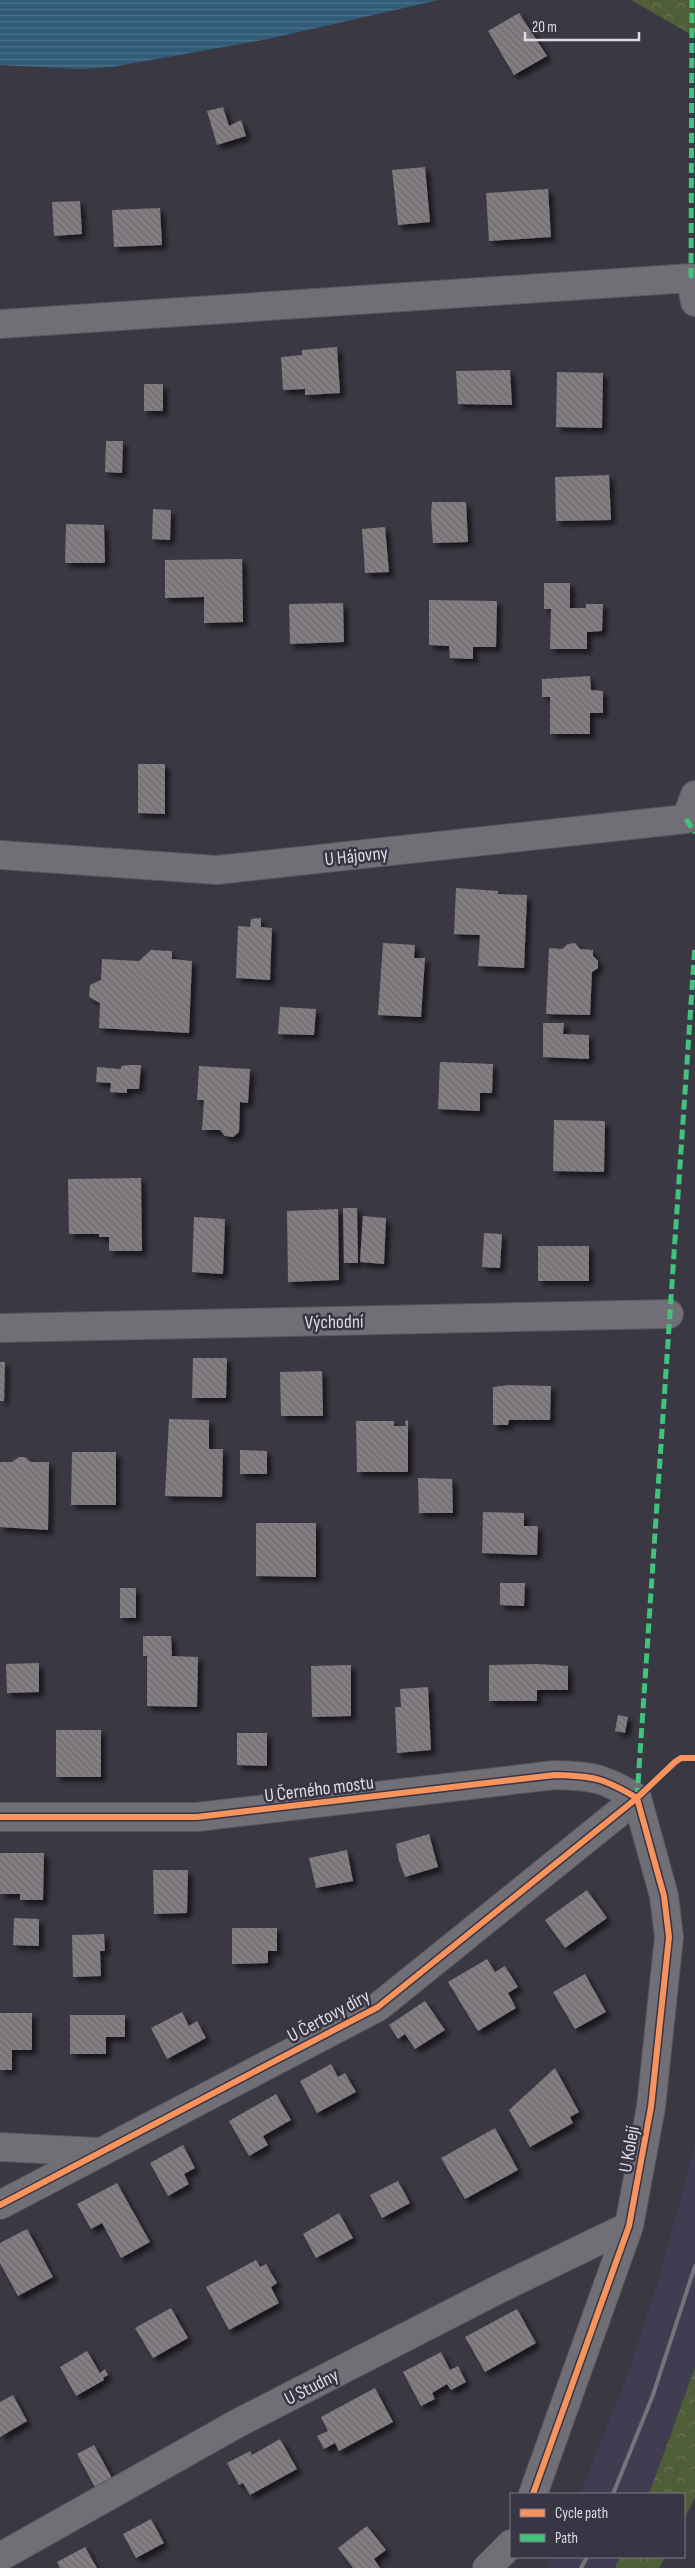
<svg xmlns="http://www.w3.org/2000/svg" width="695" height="2568" viewBox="0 0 695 2568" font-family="'Sofia Sans Condensed',sans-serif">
<defs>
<pattern id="forest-crowns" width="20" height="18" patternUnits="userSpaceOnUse" patternTransform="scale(1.25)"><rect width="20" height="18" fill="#505e38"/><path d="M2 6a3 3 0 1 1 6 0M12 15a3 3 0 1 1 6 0" fill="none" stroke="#697455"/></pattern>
<pattern id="water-rules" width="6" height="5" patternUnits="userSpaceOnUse" patternTransform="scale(1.25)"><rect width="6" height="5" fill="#315b77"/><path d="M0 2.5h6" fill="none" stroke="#4e728a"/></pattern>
<pattern id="building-back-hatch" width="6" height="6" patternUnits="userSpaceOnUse" patternTransform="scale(1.25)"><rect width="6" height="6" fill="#847e82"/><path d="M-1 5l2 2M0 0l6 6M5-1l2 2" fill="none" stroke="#6d696d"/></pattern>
<filter id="shadow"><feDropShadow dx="4.5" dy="4.5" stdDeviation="2.5" flood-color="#0009"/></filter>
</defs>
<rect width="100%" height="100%" fill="#3a3842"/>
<path fill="#403c51" d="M695,2143V2368L687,2394L649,2494H580L628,2374L663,2265Z
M551,2557H620L615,2568H546Z"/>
<path fill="url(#forest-crowns)" d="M631,0H695V37Z
M695,2368V2497L684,2520V2494H649Z
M620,2557H665L659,2568H615Z"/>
<path fill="url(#water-rules)" d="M0,0H439L268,39L112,67L80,69L0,65Z"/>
<path fill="url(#building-back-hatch)" filter="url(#shadow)" d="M519,13L547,56L514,75L488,31Z
M223,107L229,126L241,120L246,136L217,145L207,111Z
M425,167L430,222L398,225L392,170Z
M548,189L551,237L489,241L486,193Z
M80,201L82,234L54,236L52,202Z
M160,208L162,245L114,247L112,210Z
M337,347L340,393L305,395V389L283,390L281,357L302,355V350Z
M510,370L512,405L458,404L456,371Z
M557,372L603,373L602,428L556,427Z
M144,384H163V411H144Z
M106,441H123L122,473L105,472Z
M609,475L611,520L556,521L555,477Z
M432,502H466L468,542L433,543L431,514Z
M153,509L171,510L170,540L152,539Z
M66,524L104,525L105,563H65Z
M385,527L389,572L365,573L362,529Z
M242,559L243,622L204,623V597L165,598V560Z
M544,583H570V608H586V604H603L602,631L587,632V649H550L551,609H544Z
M429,600L497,601L496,647H473V659L450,658L449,646L429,645Z
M343,603L344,642L290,644L289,604Z
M590,676L591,690L603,691V713H590V734H550V697H542V679Z
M138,764H165V814L138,813Z
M456,888L498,891V894L527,895L524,968L478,966L480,935L454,934Z
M261,918V927L272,928L270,980L236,978L238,926L250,927L251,919Z
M383,943L415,945L414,958H425L421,1017L378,1015Z
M575,943L580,949L593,950V956L598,961V968L592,972L590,1015L546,1014L549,948L562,949L568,944Z
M151,950L172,951V959L192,961L189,1033L99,1028L100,1003L89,997L90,985L101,980L102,959L139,961Z
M280,1007L316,1009L314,1035L278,1034Z
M543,1023H564L563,1034L589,1035V1059L543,1057Z
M440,1062L493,1064L492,1093H480V1111L438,1109Z
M129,1065H141L139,1089H127V1093L110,1092L111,1083L96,1082L97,1067L121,1069V1066Z
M199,1066L250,1069L248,1103L240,1102L239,1132L233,1137L225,1136L220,1130H202L204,1100H197Z
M554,1120L605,1121L604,1172L553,1171Z
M141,1178L142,1251H109V1237H99V1234H69L68,1179Z
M343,1208H357L358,1263H344Z
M338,1209L339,1280L288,1282L287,1211Z
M363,1216L386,1218L384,1264L360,1262Z
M194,1217L225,1219L223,1274L192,1272Z
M484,1233L502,1234L500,1268L482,1267Z
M538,1246H589V1281H538Z
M193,1358H227L226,1398H192Z
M0,1362H5L4,1401H0Z
M322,1371L323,1416H281L280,1372Z
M509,1385L551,1386L550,1420H509L508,1425H493V1387Z
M169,1419L209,1420V1449H223L222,1497L165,1496Z
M408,1420V1472H357L356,1421H394V1426H406L405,1421Z
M240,1450L267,1451V1474H240Z
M72,1452H116V1505H71Z
M19,1457H25L31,1462H49L48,1530L0,1527V1462H12Z
M418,1478L452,1479L453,1513H419Z
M483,1512L524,1513V1526H538L537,1555L482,1553Z
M256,1523H316V1577L256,1576Z
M500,1583H525L524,1606L500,1605Z
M120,1588H136V1618H120Z
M143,1636H171L172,1656L198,1657L197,1707L147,1706V1656H143Z
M39,1663V1692L7,1693L6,1664Z
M537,1664L568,1666V1690H537V1701H489V1665Z
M351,1665V1716L312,1717L311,1666Z
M428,1687L431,1750L397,1753L395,1707H401L400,1689Z
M618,1715L628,1717L625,1733L615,1731Z
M56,1730H101V1777H56Z
M237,1733H267V1766L237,1765Z
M429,1834L438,1867L405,1877L399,1861L396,1844Z
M347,1850L353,1881L316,1888L309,1858Z
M0,1853H44L43,1900H20V1894H0Z
M153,1870H188L187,1913L154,1914Z
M587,1890L607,1918L565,1948L545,1920Z
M14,1918L39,1919V1946L13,1945Z
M232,1928H277V1951H268V1963L232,1964Z
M104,1934L105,1951H100L101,1976L73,1977L72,1935Z
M487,1959L495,1972L505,1966L518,1987L508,1993L516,2008L478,2031L448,1982Z
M585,1974L606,2012L575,2029L553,1992Z
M425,2001L445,2030L415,2049L405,2034L398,2039L389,2025Z
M182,2012L189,2026L197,2021L206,2038L167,2059L151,2028Z
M0,2013H32V2050H12V2070H0Z
M70,2015H125V2037H106V2054H70Z
M331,2064L338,2077L345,2073L356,2092L317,2113L300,2081Z
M555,2068L579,2112L570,2117L573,2123L530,2147L509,2110Z
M276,2094L291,2120L263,2136L268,2145L249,2156L229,2121Z
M495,2128L518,2170L465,2199L441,2158Z
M183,2145L195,2168L184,2174L189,2184L168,2196L150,2163Z
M398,2181L410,2203L382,2218L370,2195Z
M117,2183L150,2242L121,2258L102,2223L91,2229L77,2204Z
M339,2213L353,2238L316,2258L303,2234Z
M27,2229L53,2277L18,2296L0,2263V2243Z
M256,2260L260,2267L266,2264L277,2283L271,2287L279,2303L229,2330L206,2287Z
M171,2308L188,2338L153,2358L135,2328Z
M517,2309L536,2343L485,2372L465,2337Z
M87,2351L100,2373L105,2369L108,2375L103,2378L104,2380L76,2396L60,2367Z
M441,2352L450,2370L458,2366L466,2382L451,2390L447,2384L432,2393L435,2399L421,2406L403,2372Z
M375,2388L393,2422L339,2451L335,2443L324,2449L317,2436L328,2431L321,2417Z
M13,2395L27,2421L0,2437V2402Z
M280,2439L297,2469L250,2495L243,2483L239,2485L227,2463L250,2451L252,2455Z
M94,2445L113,2480L96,2489L77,2454Z
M151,2519L164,2543L136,2558L123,2534Z
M367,2526L386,2550L374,2559L380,2568H353L338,2548Z
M85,2547L97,2568H60L57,2562Z"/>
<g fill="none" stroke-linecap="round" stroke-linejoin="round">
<g stroke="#57555e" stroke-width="30">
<path id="minor" d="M0,324L691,278L695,302
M0,855L217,870L686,819L695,795
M0,1328L669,1314
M0,1817H197L555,1775C594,1776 603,1778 637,1798
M0,2147L98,2152
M0,2205L378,2007L637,1798
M533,2494L629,2226L651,2107L669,1937L664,1896L637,1798
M0,2557L238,2423L499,2289L629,2226
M487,2568L511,2544"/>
</g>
<use href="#minor" stroke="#706f76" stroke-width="28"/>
<path stroke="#76747b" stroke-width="4" d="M613,2494L653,2395L695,2266
M581,2568L587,2557"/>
<path stroke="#40c37c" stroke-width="5" stroke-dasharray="10 5" stroke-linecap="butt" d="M691,278L692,0
M686,819L695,833
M637,1798L695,945"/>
<g stroke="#383545" stroke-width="9">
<path id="cycleway" d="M0,1817H197L555,1775C594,1776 603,1778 637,1798
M0,2205L378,2007L637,1798L675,1762L681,1758H695
M533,2494L629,2226L651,2107L669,1937L664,1896L637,1798"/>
</g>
<use href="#cycleway" stroke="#f8935d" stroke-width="6"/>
</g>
<g text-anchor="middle" stroke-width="5" stroke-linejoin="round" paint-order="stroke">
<g font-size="19" fill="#dddce6" stroke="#383545">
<text transform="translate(356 855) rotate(-6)" y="7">U Hájovny</text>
<text transform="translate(334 1321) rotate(-1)" y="7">Východní</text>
<text transform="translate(319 1788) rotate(-7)" y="7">U Černého mostu</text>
<text transform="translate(328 2015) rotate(-28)" y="7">U Čertovy díry</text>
<text transform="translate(628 2149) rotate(-80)" y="7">U Kolejí</text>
<text transform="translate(311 2386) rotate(-27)" y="7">U Studny</text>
</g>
</g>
<rect x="510" y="2493" width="175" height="65" fill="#383545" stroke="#7a7885"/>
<rect x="520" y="2509" width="25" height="8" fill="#f8935d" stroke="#7a7885"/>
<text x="555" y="2518" font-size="15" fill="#dddce6">Cycle path</text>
<rect x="520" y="2534" width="25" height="8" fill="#40c37c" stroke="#7a7885"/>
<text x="555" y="2543" font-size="15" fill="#dddce6">Path</text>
<path d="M525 32v8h114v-8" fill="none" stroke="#dddce6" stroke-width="2.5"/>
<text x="532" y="32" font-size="15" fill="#dddce6" stroke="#383545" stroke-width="4" paint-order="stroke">20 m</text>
</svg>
